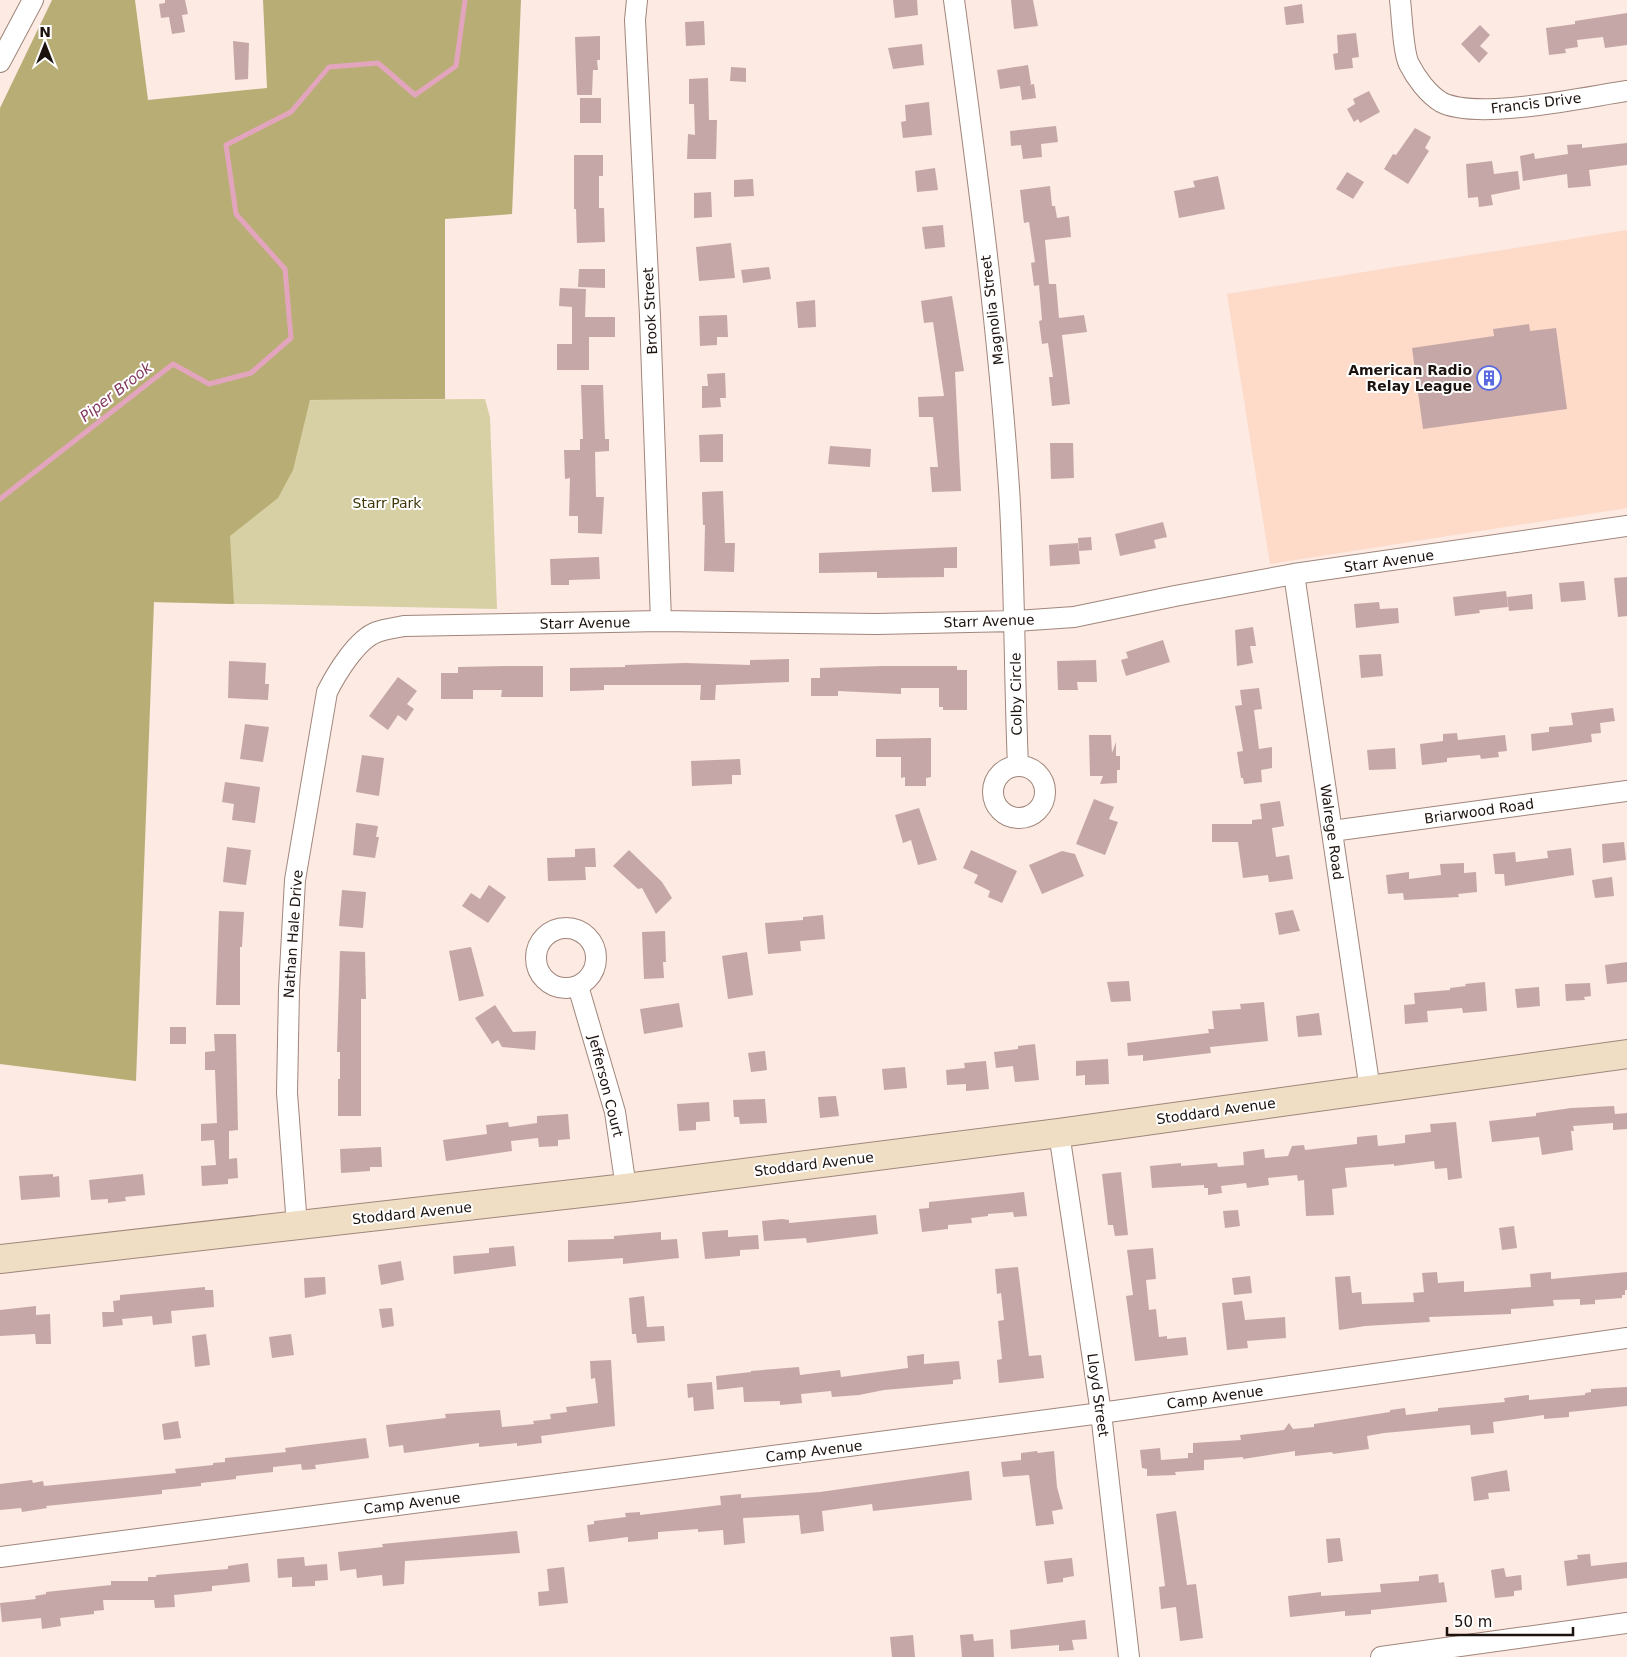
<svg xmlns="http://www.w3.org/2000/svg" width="1627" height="1657" viewBox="0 0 1627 1657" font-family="'DejaVu Sans',sans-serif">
<rect width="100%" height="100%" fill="#fceae3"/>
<path fill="#fedac9" d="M1627,230V508L1270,564L1227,294Z"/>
<path fill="#d7d0a5" d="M485,399L490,417L497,609L0,599L170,401Z"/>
<path fill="#b8ae75" d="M52,0H135L148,100L267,88L263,0H521L512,214L445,219V399L310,400L293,470L278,498L230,536L234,604L154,602L136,1081L0,1064V108Z"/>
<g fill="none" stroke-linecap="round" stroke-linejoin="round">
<path stroke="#e2a5bd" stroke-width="5" d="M0,499L173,364L209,384L251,373L291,338L285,269L236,214L226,145L291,112L329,67L378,63L415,95L456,66L465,0"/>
</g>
<path fill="#c6a7a7" d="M165,0H185L188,14L182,15L185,32L172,34L169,17L161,18L159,4L165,3Z
M893,0H917L918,15L895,18Z
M1011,0H1033L1038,26L1014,29Z
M1302,4L1304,23L1286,25L1284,7Z
M1627,13V45L1605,48L1603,37L1577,40L1578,47L1565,49L1566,53L1549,55L1546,28L1575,24V21Z
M704,21L705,45L686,46L685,22Z
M1480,25L1490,35L1480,46L1488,53L1479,63L1461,44Z
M1356,33L1359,57L1352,58L1353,68L1335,70L1333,54L1338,53L1337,35Z
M600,36V60H597L598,70H593L592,95H577L575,37Z
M233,41L249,43L248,79L235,80Z
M922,44L924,65L893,69L888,48Z
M1028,65L1031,84L1029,85L1034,84L1036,98L1022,100L1020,86L1000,89L997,70Z
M731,67L746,68V82L730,81Z
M708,78L709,120H717L716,159H687L688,134L695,135L694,104H689V79Z
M1369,91L1380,112L1360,123L1358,119L1354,122L1347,109L1355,104L1353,99Z
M580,98H601V123H580Z
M929,102L932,135L903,138L901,122L906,121L905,105Z
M1056,126L1058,142L1041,144L1042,157L1023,159L1021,145L1011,146L1010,131Z
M1415,128L1431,137L1425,148L1429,151L1408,184L1384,169L1393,154L1396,155Z
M1627,143V165L1589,170L1591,186L1568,188L1567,174L1523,181L1520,156L1534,153L1535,159L1568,154L1567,145L1582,144V148Z
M574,155H603V176H599V208H604L605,242L577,243L576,209H574Z
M1492,161L1494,174L1518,171L1520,189L1491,195L1493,205L1479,207L1478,197L1468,198L1466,164Z
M935,168L938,190L917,192L915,171Z
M1347,172L1364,182L1353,199L1336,189Z
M1218,176L1225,209L1179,218L1174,191L1195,187L1193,181Z
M753,179L754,196L734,197V180Z
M1050,186L1052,206H1055L1057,218L1069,216L1071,237L1045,240L1049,284H1056L1059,318L1084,315L1087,332L1062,335L1070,404L1052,406L1049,377H1053L1048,343L1042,344L1039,321L1042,320L1039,285L1034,286L1031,263L1035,262L1029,222L1024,223L1020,190Z
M711,192L712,217L694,218V193Z
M943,225L945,247L925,249L922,227Z
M731,243L735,278L699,281L696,247Z
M769,267L771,279L743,283L741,270Z
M579,269H605V288L578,287Z
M560,288L586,289L585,317H615V337H589V370H557V344H572V307L559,306Z
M952,296L964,371L955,372L961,491L932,492L930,467H938L933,417H919L918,397L944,396L933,322L924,323L921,301Z
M815,300L816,327L798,328L796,302Z
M727,315L728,337H717V345L700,346L699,316Z
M1529,324L1530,331L1556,328L1567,409L1423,429L1412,348L1494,336L1493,329Z
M725,373L726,398H720L721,407L702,408V386H708L707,374Z
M581,385H603L605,439H609V451L595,452L596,497H604L602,534L578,533V516H569L570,478L565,479L564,450H580V439H583Z
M723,434V462H700L699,435Z
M1050,443H1073L1074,478L1051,479Z
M830,446L871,449L870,467L828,464Z
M723,491L725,543H735L734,572L704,571L705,525H703L702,492Z
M1163,522L1167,537L1154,540L1156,548L1120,556L1115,534Z
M1091,537L1092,550L1079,551L1078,538Z
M1078,543L1080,564L1050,566L1049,545Z
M957,547V568H944V577L877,578V572L819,573V553Z
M599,557L600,579L569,580V585H551L550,559Z
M1627,577V616L1618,617L1614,578Z
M1584,581L1586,600L1561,602L1559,583Z
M1506,591L1508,607L1479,610L1480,613L1455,616L1453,597Z
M1532,594L1533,609L1509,611L1507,597Z
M1379,602L1380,609L1398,608L1399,623L1356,628L1354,604Z
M1253,627L1256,646H1250L1253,663L1237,666L1235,630Z
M1163,640L1170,662L1126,676L1121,660L1128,658L1126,652Z
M1381,654L1383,676L1361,678L1359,655Z
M789,659V682L716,685L715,700H700L701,685H604V690L570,691V668L625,667V665L685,663L750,665V660Z
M1096,660L1097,682H1077L1078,690H1058L1057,661Z
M229,661L266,663L265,684H269L268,700L228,698Z
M506,666H543V697H501L502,690H473V699H441V673H458V667Z
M882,666H957V670H967V710H943V707H939V688H901V694L838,691V696H811V678H820V668Z
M398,677L417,691L407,704L414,709L406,721L398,715L388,730L369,716Z
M1259,688L1262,709L1254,710L1259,749L1272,747V768L1261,770L1262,782L1244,784L1243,778H1241L1237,752L1243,751L1235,706L1242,705L1240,690Z
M1613,708L1615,721L1600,723L1601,733L1591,734L1592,742L1532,751L1531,734L1549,732V727L1573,725L1571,713Z
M245,724L269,727L263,762L240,759Z
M1457,733L1458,740L1505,735L1507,751L1498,752L1499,757L1481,759L1480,755L1447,758V762L1422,765L1420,744L1443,741V734Z
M1089,735H1111L1112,753L1116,742V756H1120V770H1117V783L1100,784L1103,776H1090Z
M931,738V777L926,778V786H905V777L901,778V757H876V739Z
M1395,748L1396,769L1369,770L1367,750Z
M362,755L384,758L379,796L356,792Z
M740,759L741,775H732V784L692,786L691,761Z
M225,782L260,787L255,823L232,820L234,804L222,802Z
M1094,799L1114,807L1109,819L1118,822L1105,855L1076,844Z
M1280,801L1284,826L1272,828L1276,857L1289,855L1293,879L1269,882L1268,875L1243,878L1238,842H1212V824H1252V820L1262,819L1260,804Z
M919,808L937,860L918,865L911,840L903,843L895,815Z
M356,823L378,826L376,837H379L375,858L353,855Z
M1624,842L1626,860L1603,863L1602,844Z
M227,847L251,850L246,885L223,882Z
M595,848L596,867H585L586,880L548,881L547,858L575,857V849Z
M1571,848L1574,875L1505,886L1504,874H1495L1493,854L1515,852L1516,862L1548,858L1547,851Z
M629,850L662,882L672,898L656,914L642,888L638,889L613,866Z
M971,850L1017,871L1002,903L988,897L990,891L974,883L978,875L963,868Z
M1062,851L1075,854L1084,876L1042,894L1029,865Z
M1464,863V873L1476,872L1477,892L1458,894L1459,897L1404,900L1403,893L1388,894L1386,875L1409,872V879L1441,875L1440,864Z
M1612,877L1614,896L1595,898L1592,880Z
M489,885L506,897L488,923L462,906L471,893L480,899Z
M342,890L366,892L363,928L339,926Z
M1293,910L1300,931L1279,935L1275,913Z
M219,911L244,912L242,947H240V1005H216Z
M823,915L825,939L800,941L801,951L768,954L765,923L803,920V917Z
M665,931L666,962H663L664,978L644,979L642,932Z
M471,947L484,996L459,1001L449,951Z
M340,951L365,952L366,999H361V1116H338V1079H340V1052H337Z
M747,952L753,995L728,999L722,956Z
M1627,962V982L1607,984L1605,965Z
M1129,981L1131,1001L1111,1002L1107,982Z
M1485,982L1487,1011L1463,1013L1462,1008L1427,1011L1428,1022L1405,1024L1404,1005L1415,1004L1414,993L1450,990V988L1466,986L1465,984Z
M1590,983L1591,996L1584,997L1585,1000L1566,1001L1565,984Z
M1539,987L1540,1006L1517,1008L1515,989Z
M1264,1002L1268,1041L1210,1047L1211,1053L1143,1061V1055L1128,1056L1127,1043L1209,1033L1208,1029H1214L1212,1011L1241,1009L1240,1004Z
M679,1003L683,1027L644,1034L640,1009Z
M495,1005L513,1032L536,1031L535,1050L502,1047L498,1040L492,1044L475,1018Z
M1319,1013L1322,1035L1298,1037L1296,1016Z
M170,1027H186V1044H170Z
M214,1034H236L238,1130L229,1131V1159L237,1158L238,1178L228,1179V1184L202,1186L201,1166L216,1165L214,1140L201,1141V1124L217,1123L215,1070H205V1052L215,1051Z
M1035,1044L1039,1080L1015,1082L1013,1066L996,1068L994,1052L1018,1049V1046Z
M765,1051L767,1070L751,1072L748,1053Z
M1108,1059L1109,1084L1085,1085V1075L1076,1076V1061Z
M986,1061L989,1089L966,1091V1084L947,1085L946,1070L965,1068L964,1063Z
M905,1067L907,1088L884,1090L882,1069Z
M836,1096L839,1116L820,1118L818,1097Z
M765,1099L767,1123L740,1124L739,1117H734L733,1100Z
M709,1102L710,1121L696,1122V1130L679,1131L677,1104Z
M1614,1106L1615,1114L1627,1113V1129L1613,1130V1123L1573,1126L1574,1131H1571L1573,1150L1542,1155L1539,1137L1492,1142L1489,1121L1536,1116V1113L1571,1108Z
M568,1114L570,1139L558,1140V1146L539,1147L538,1138L511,1141L512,1151L446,1161L443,1140L487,1134L486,1125L508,1122L509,1127L537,1123V1116Z
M1456,1122L1462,1178L1448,1180L1447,1168L1435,1169L1434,1161L1394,1166V1164L1345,1168L1347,1187L1332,1189L1334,1215L1306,1216L1304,1180L1298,1181L1297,1175L1268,1178L1269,1185L1247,1188L1246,1183L1221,1186L1222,1193L1208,1195V1188H1204V1185L1152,1188L1150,1166L1181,1163V1166L1217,1163L1218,1167L1244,1165L1243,1152L1264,1149L1265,1158L1288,1156L1292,1146L1304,1145L1305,1150L1357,1144V1137L1377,1135L1378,1146L1405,1143V1135L1431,1132L1430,1124Z
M381,1147L382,1167H370V1171L341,1173L340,1149Z
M1121,1172L1128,1235L1115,1236L1113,1225H1108L1102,1174Z
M53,1174V1177L59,1176L60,1197L21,1200L19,1176Z
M143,1174L145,1195L125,1197L126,1201L108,1203V1199L91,1200L89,1180Z
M1024,1192L1027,1216L1014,1217L1013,1212L988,1214V1216L971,1218L972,1223L948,1225V1229L922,1232L919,1209L929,1208V1202Z
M1238,1210L1240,1226L1225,1228L1223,1211Z
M876,1215L878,1234L807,1243L806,1238L764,1241L762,1221L782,1219L789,1220V1223Z
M1514,1226L1517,1248L1502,1250L1499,1228Z
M728,1230V1237L758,1235L759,1249L740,1250V1256L705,1259L702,1232Z
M661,1232V1240L677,1239L679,1258L623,1264V1258L568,1262V1240L614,1239V1236Z
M514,1246L516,1266L454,1274L453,1256L489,1253V1248Z
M1153,1248L1156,1279L1146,1280L1149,1310L1156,1309L1159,1337L1167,1336V1339L1186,1337L1188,1355L1135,1361L1126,1296L1133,1295L1127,1250Z
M401,1261L404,1280L381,1285L378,1265Z
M1018,1267L1029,1356L1041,1355L1044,1378L999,1383L997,1360L1002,1359L998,1321L1004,1320L1001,1293L997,1294L995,1269Z
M1437,1272L1438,1283L1464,1281V1292L1531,1287L1530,1274L1551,1272V1279L1627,1272V1290H1625V1295H1622V1298L1595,1300V1304L1580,1305V1299L1553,1300L1554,1306L1511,1309V1314L1429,1317L1430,1322L1365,1326L1339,1330L1335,1277L1350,1276L1352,1293L1361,1292L1362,1304L1414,1302L1413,1293L1424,1292L1422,1273Z
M1250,1276L1252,1293L1234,1295L1232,1278Z
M325,1277L326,1294L305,1298L304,1278Z
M205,1287V1290H213L214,1307L171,1311L172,1323L153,1325L152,1316L122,1319L123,1325L103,1327L102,1312H114L113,1301L120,1300V1295Z
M644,1296L647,1327L664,1326L665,1341L637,1343L636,1334H632L629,1298Z
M1242,1301L1245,1320L1285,1317L1286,1338L1247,1341L1248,1348L1227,1350L1222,1303Z
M36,1306V1315L50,1314L51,1344H36L35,1334L0,1336V1310Z
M392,1308L394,1326L382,1328L379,1309Z
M206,1334L210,1365L195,1367L192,1336Z
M291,1334L294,1355L272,1358L269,1337Z
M924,1354V1364L959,1361L961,1379L953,1380V1384L884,1390L859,1395L832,1397L831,1391L801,1394L802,1403L780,1405V1401L744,1402L743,1387L717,1390L716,1376L751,1372V1371L799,1367L800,1375L840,1370L841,1377L908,1368L907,1356Z
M611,1360L615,1426L541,1436L542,1443L517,1446V1443L479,1447V1443L404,1453L403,1445L389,1447L386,1425L446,1418L445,1414L500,1410L502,1427L534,1424L533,1421L551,1419L550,1414L567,1412L566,1407L598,1403L595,1378L591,1379L590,1361Z
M712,1382L714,1409L694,1411L693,1397L688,1398L687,1384Z
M1627,1387V1406L1569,1412V1417L1544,1419V1415L1493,1422L1494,1433L1471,1435L1470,1425L1384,1433L1367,1436L1369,1449L1333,1454L1332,1452L1295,1456V1451L1243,1459V1457L1204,1460V1470L1175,1472L1176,1475L1147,1476V1469L1142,1468L1140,1450L1160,1448L1161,1460L1188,1458V1453H1193V1443L1241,1440L1240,1435L1284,1430L1289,1423L1293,1429L1314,1427V1424L1390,1412V1410L1405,1408L1406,1415L1438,1411V1408L1505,1402L1504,1398L1529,1395V1400L1585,1395V1393L1591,1392V1389Z
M178,1421L181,1438L164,1440L162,1424Z
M366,1438L369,1458L315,1465L316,1469L302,1470L301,1464L273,1467V1472L236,1476V1479L201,1483V1486L162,1490V1494L46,1506L47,1508L22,1512L21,1508L0,1510V1484L32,1480L33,1483L43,1481L44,1486L176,1473L175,1469L213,1465V1463L225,1462V1458L286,1452L285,1448Z
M1037,1451L1038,1453L1054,1451L1057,1487L1063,1509L1052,1511L1054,1524L1036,1526L1029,1475L1003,1477L1001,1462L1021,1460V1453Z
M1507,1470L1510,1491L1488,1493L1489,1499L1474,1501L1471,1477Z
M969,1471L972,1500L873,1511L872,1504L822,1511L824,1531L801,1534L799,1515L743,1518L745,1543L724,1545L723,1530L698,1532V1529L658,1532V1539L628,1542V1537L589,1542L587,1525L594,1524V1521L626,1517L625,1513L640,1512V1515L721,1505L720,1496L741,1494V1498L820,1492Z
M1176,1511L1187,1585L1196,1584L1203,1638L1180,1641L1176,1607L1161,1609L1159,1587L1165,1586L1156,1514Z
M517,1531L520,1553L405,1561L404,1584L383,1586L382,1575L357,1578L356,1569L340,1571L338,1552L383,1547L382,1544Z
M1340,1538L1343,1561L1328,1563L1326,1539Z
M1590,1554L1591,1566L1627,1562V1578L1567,1586L1564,1561L1578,1559L1577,1555Z
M304,1557L305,1566L327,1564L328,1580L315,1581V1586L292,1587V1577L278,1578L277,1559Z
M1072,1558L1074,1576L1063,1578V1582L1047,1584L1044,1561Z
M248,1563L250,1582L212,1586V1591L174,1595L175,1607L155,1608L154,1600H103L104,1610L94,1611V1614L60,1618L61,1626L42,1629L41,1618L2,1622L0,1603L36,1599L35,1596L46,1594V1592L111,1585V1581H148V1577H156V1575L228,1569V1566Z
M564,1567L568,1603L539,1606L538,1592L549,1591L547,1569Z
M1504,1568L1506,1577L1521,1575L1522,1590L1514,1591V1596L1495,1598L1491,1570Z
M1438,1574L1439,1583L1444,1582L1447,1602L1371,1610V1614L1345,1616V1611L1290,1617L1288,1596L1321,1592V1596L1381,1592L1380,1584L1419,1581V1576Z
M1085,1620L1087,1639L1072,1640L1074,1650L1059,1651V1645L1011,1649L1010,1630Z
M973,1634L974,1641L993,1639L994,1657H962L960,1635Z
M913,1635L915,1657H892L890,1637Z"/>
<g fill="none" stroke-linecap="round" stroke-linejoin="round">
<g stroke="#a0867a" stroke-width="22">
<path id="street" d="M637,0L635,20L650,316L661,621
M954,0C976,162 998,325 1009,488C1015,580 1014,673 1018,766
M1400,0C1402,16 1403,52 1409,64C1416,78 1428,94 1441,102C1477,121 1585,97 1627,91
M0,62L33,0
M1294,574L1370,1090
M993 792a26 26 0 1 1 52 0a26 26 0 1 1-52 0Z
M1332,831L1627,791
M536 958a30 30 0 1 1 60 0a30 30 0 1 1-60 0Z
M578,986L615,1112L626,1188
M1059,1133L1101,1413L1129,1657
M297,1226L287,1093L289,989L295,880L327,692C336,674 357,639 377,632C385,629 395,628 404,626L661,621L876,624L1015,621L1074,617L1175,596L1294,574L1627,526
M0,1557L1101,1413L1627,1338
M1381,1657L1627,1623"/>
</g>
<g stroke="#a0867a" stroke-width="30">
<path id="secondary" d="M0,1259L626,1188L1059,1133L1627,1054"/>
</g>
<use href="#street" stroke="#fff" stroke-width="20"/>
<use href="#secondary" stroke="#efdec4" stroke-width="28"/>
</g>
<defs>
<g id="building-ring" transform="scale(1.25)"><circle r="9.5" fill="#fff" stroke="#5969df" stroke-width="1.5"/><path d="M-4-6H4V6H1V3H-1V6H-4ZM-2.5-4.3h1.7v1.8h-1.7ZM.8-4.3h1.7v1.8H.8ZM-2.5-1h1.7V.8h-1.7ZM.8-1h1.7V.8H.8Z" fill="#5969df"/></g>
</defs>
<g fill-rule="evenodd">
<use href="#building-ring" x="1489" y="378"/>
</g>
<g text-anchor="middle" stroke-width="4" stroke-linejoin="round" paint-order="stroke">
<g font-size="14" fill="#1c120e" stroke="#fff">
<text transform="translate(1536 103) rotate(-7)" y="5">Francis Drive</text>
<text transform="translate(992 310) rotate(-97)" y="5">Magnolia Street</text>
<text transform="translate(650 311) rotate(-93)" y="5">Brook Street</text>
<text transform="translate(1389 561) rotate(-8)" y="5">Starr Avenue</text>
<text transform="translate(989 621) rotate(-2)" y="5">Starr Avenue</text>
<text transform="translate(585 623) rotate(-1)" y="5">Starr Avenue</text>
<text transform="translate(1016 694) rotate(-91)" y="5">Colby Circle</text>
<text transform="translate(1479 811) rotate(-8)" y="5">Briarwood Road</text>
<text transform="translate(1332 832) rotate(82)" y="5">Walrege Road</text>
<text transform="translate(293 934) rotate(-86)" y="5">Nathan Hale Drive</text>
<text transform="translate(606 1086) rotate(76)" y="5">Jefferson Court</text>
<text transform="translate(1216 1111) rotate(-8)" y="5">Stoddard Avenue</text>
<text transform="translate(814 1164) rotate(-7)" y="5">Stoddard Avenue</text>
<text transform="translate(412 1213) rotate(-6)" y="5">Stoddard Avenue</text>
<text transform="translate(1098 1395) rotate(82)" y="5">Lloyd Street</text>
<text transform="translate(1215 1397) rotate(-8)" y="5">Camp Avenue</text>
<text transform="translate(814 1451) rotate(-7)" y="5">Camp Avenue</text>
<text transform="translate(412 1503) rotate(-7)" y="5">Camp Avenue</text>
</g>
<g font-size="14" font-weight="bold" fill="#1c120e" stroke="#fff" text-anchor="end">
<text x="1472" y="375">American Radio<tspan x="1472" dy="16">Relay League</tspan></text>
</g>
<g font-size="14" fill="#3f3707" stroke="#fff">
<text x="387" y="508">Starr Park</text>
</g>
<g font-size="15" font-style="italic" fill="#82395b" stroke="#fff">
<text transform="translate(116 392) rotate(-38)" y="5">Piper Brook</text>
</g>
</g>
<g transform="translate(45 45)" stroke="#ffffff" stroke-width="4" paint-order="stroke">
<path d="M0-4L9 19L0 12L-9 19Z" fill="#1c120e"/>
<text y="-8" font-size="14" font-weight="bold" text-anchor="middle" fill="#1c120e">N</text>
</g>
<path d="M1447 1627v8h126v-8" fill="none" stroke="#1c120e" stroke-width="2.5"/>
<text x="1454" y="1627" font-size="15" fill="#1c120e" stroke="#ffffff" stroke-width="4" paint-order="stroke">50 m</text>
</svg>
